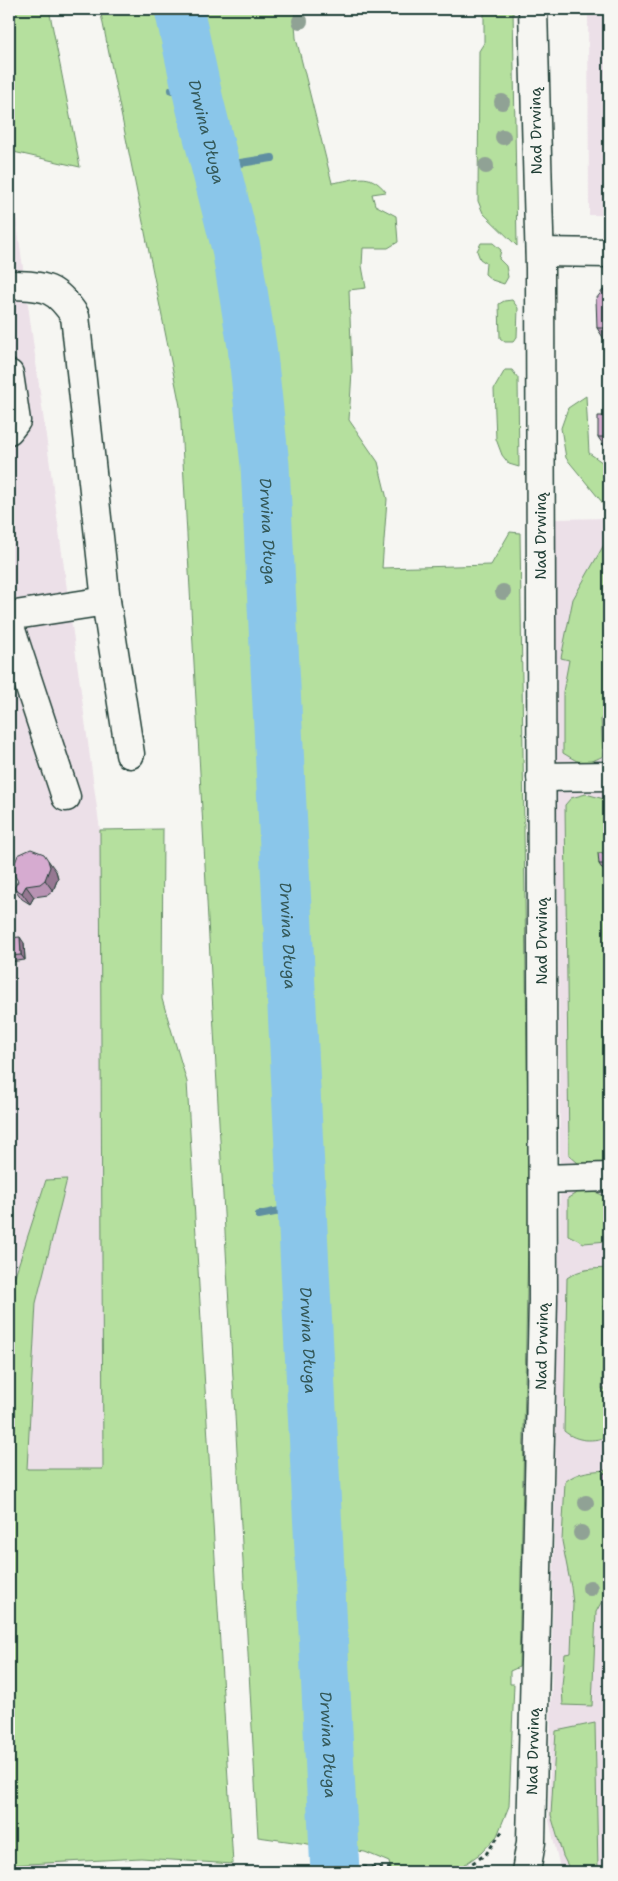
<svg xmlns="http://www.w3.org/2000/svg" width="618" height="1881" viewBox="0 0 618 1881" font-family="'Shantell Sans',sans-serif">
<rect width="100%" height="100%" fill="#f6f6f2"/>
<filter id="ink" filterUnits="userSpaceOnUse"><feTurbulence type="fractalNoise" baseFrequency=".02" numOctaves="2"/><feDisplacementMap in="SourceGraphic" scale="10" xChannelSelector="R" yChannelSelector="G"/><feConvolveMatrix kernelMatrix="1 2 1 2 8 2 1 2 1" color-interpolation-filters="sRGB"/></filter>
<g filter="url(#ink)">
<path fill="#ece0e8" d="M588,9H609V215H589Z
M9,166L100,830L105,1859L9,1869Z
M609,518V1872H562L560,1868L549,1820L560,1193L555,519Z"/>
<path fill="#b5e09e" stroke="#6a8e69" d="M9,9H49L80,167L9,151Z
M100,9H294L296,38L332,183C356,180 369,170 386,192L372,194L375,205L396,216L398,242L388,248H363L362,266L366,288L349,290L352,371L349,420L378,462L387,499L382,568L491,565L510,532L520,533L529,1194L519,1667L510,1671V1684H514L509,1806L497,1836L481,1853L454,1872H391L389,1862L365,1852L258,1837L180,406Z
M484,9H513L517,246L483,213L478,201L479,51L484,43Z
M481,243H493L501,250L499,259L506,266L508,277L504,284L492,280L485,274L486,263L480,259L477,251Z
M512,300L518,308L517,337L513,342H505L500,338L499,304L504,301Z
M505,370H512L518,378L519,467L509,464L502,455L496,439L494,389Z
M586,396L589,453L609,467V525L602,502L566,458L561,428L568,408Z
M609,536V707L601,719L603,756C584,766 581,764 563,753V692L569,660L561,658L573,599Z
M586,794L604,799L609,809V1158L599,1165L579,1164L569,1155L565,805L571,798Z
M163,829L162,999L187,1082L233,1864L141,1858L9,1865V1294L46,1180L67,1179L36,1303L27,1469H103L100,830Z
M590,1190L605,1196V1205L609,1208V1216L607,1217V1241L584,1243L568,1235V1198L580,1191Z
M609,1268V1304L604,1306L602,1389H607L609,1436C594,1442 577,1442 564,1431L567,1278C581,1268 593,1269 609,1268Z
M609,1470V1522L607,1523L609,1588L596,1612L592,1706L563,1705L562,1686L565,1654L571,1653L573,1604L571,1587L562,1541L565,1482C577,1471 593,1471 609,1470Z
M595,1723L598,1868L600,1872H571L563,1856L551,1815L556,1731Z"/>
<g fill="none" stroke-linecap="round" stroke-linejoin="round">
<path stroke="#5f8fa1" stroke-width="8" d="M172,90L195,85
M215,167L272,158
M259,1215L280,1211L302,1201"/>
<path stroke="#8ac6ea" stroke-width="49" id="s1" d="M179,9L199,101L236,248L252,346L265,465L335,1872"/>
<g stroke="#1f3d34" stroke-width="31">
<g id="minor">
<path d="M540,252L609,253"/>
<path d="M9,285C43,286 55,285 75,316L106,601"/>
<path d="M9,374L16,421L9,430"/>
<path d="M9,616L106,601L130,754"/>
<path d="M9,624L66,797"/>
<path d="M541,777L609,776"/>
<path d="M543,1179L609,1177"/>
<path id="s2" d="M526,1872L531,1842L543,1300L540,268L533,9"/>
</g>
</g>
<path stroke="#1f3d34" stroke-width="3" stroke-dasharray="4 4" stroke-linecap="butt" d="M363,1867L390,1868L393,1872
M459,1872L486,1854L503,1830"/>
<use href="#minor" stroke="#f6f6f2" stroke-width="28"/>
</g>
<g fill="#90a295">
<circle cx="300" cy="21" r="8"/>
<circle cx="502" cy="102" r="8"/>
<circle cx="503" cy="137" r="8"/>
<circle cx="486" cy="166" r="8"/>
<circle cx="503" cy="592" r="8"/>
<circle cx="586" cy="1503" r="8"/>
<circle cx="581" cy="1533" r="8"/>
<circle cx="590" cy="1588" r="8"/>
</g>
<path fill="#b893b3" stroke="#1f3d34" d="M609,290V339H604L597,328Z
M609,416V453L598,437Z
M605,853L609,858V870H603L599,864Z
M56,871L58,878L53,891L48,895L34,897L30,904L22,899L14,888L18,881Z
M9,938L24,943L25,960L9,962Z
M609,1473V1512L605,1507Z"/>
<path fill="#967892" stroke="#1f3d34" d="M605,853L609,858V870L605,864Z
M48,860L56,871L58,878L53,891L45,880Z
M26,886L34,897L30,904L22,893Z
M20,937L24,943L25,960L21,955Z"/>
<path fill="#d6abd0" stroke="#1f3d34" d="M603,290H609V328H597L596,299Z
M598,416H609V437H598Z
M31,849L44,854L48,860L50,867L45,880L40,884L26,886L22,893L14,888L18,881L14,875L13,868L18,855Z
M598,853H605V864H599Z
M20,937L21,955L9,956V938Z
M603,1473H609V1507H605Z"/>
</g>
<g text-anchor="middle" stroke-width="4.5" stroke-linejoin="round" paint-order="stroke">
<g font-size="15" fill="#1f3d34" stroke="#f6f6f2">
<text transform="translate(536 131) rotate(-91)" y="5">Nad Drwiną</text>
<text transform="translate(541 536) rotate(-90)" y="5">Nad Drwiną</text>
<text transform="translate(542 941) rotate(-90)" y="5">Nad Drwiną</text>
<text dy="5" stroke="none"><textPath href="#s2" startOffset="526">Nad Drwiną</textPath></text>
<text dy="5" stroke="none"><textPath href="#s2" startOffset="121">Nad Drwiną</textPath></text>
</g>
<g font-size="16" font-style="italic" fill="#345858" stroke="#f6f6f2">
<text dy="6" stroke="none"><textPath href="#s1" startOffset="126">Drwina Długa</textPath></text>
<text dy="6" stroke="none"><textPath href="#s1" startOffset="531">Drwina Długa</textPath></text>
<text dy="6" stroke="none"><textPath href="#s1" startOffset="936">Drwina Długa</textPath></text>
<text dy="6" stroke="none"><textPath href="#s1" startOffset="1341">Drwina Długa</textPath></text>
<text dy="6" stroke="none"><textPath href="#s1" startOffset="1746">Drwina Długa</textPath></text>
</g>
</g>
<rect width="618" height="1881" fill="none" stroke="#f6f6f2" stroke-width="30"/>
<rect x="15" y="15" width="588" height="1851" fill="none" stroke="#1f3d34" stroke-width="2" filter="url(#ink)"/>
</svg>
